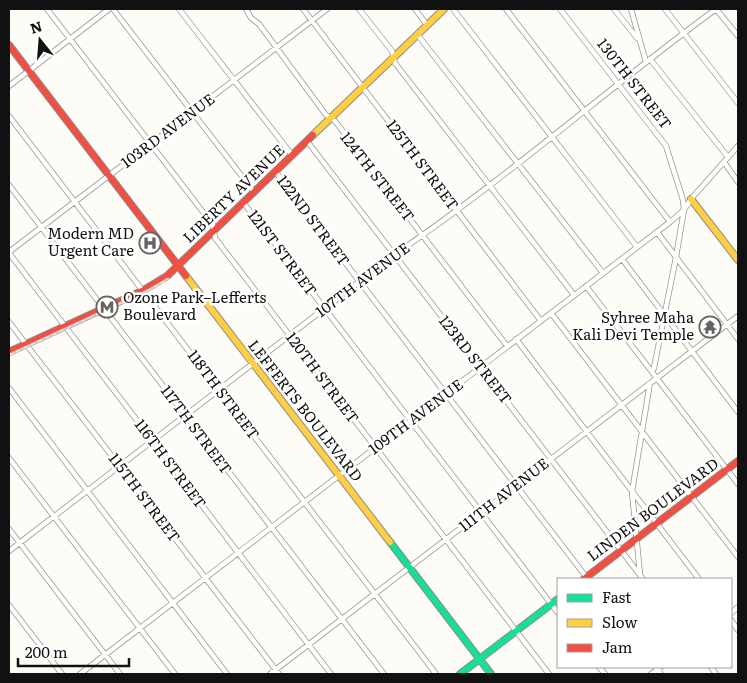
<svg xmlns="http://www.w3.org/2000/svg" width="747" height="683" viewBox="0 0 747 683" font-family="Literata,serif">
<rect width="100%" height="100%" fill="#fdfcf7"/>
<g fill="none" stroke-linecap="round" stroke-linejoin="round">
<g stroke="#979795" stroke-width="6">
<path id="street" d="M47,9L213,225L215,238L549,674
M113,9L254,192
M179,9L292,155
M246,9L251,18L259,24L326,115L335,121L507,346
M303,9L541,321
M359,9L392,51L395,63L574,295
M415,9L427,25
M453,9L637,247
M506,9L670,222
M560,9L666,146L683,200L684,210L676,257L654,368L652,371
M614,9L637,38
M631,9L646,62
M665,9L738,103
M716,9L738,36
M417,34L603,273
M650,59L728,157
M9,86L109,9
M9,116L436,674
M307,141L643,579
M724,162L738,182
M275,171L587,578
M9,185L384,674
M243,202L558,613
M657,232L738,339
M9,252L327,9
M9,253L331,674
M622,259L738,412
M586,286L738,484
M551,313L738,557
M9,322L279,674
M516,339L699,579
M9,388L227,674
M9,458L175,674
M9,529L120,674
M9,551L394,255C506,179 607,89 716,9
M640,574L632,492L650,383
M9,605L62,674
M731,613L738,607
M731,620L738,630
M599,667L605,674
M655,667L661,674
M711,667L716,674
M80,674L670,222L684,210L691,199L738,146
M270,674L738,316
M651,674L661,667"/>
</g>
<g stroke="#8e8d8b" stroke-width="8">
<path id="fast" d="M390,542L491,674
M460,674L558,599"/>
</g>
<g stroke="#8e8d8b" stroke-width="8">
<path id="slow" d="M313,135L444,9
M691,199L738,260
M186,276L390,542"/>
</g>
<g stroke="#8e8d8b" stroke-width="8">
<path id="jam" d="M9,45L186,276
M9,352L142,291L167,276L313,135
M584,579L738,461"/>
</g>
<use href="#street" stroke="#fffffe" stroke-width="4.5"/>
<use href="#fast" stroke="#16e098" stroke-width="6"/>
<use href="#slow" stroke="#ffcf43" stroke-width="6"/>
<use href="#jam" stroke="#f24e42" stroke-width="6"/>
<g stroke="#d9c6c7" stroke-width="3">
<path id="rail" d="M9,355L149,290L168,279"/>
</g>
<use href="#rail" stroke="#fff" stroke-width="1" stroke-dasharray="4" stroke-linecap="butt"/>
</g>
<defs>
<g id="hospital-ring" transform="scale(1.125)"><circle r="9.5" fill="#fff" stroke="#646362" stroke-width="1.5"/><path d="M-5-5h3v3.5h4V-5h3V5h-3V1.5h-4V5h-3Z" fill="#646362"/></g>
<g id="metro-ring" transform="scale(1.125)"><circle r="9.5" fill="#fff" stroke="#646362" stroke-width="1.5"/><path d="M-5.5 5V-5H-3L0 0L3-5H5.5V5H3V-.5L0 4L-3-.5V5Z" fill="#646362"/></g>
<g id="temple-ring" transform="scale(1.125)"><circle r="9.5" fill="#fff" stroke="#646362" stroke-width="1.5"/><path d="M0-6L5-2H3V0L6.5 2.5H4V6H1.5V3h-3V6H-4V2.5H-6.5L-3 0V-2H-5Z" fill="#646362"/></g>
</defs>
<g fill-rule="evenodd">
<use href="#hospital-ring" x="150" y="243"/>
<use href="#metro-ring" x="107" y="307"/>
<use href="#temple-ring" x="710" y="327"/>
</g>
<g text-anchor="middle" stroke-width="5" stroke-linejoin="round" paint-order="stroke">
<g font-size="15" fill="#111" stroke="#fff">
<text transform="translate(634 84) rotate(52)" y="5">130TH STREET</text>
<text transform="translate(168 131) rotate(-37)" y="5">103RD AVENUE</text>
<text transform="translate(422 165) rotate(53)" y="5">125TH STREET</text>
<text transform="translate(377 177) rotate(52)" y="5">124TH STREET</text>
<text transform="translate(234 194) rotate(-44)" y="5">LIBERTY AVENUE</text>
<text transform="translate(313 221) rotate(53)" y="5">122ND STREET</text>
<text transform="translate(282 253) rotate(53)" y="5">121ST STREET</text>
<text transform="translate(363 280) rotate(-37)" y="5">107TH AVENUE</text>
<text transform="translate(475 360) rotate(52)" y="5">123RD STREET</text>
<text transform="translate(322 378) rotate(53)" y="5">120TH STREET</text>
<text transform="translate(223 395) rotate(53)" y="5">118TH STREET</text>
<text transform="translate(305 411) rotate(52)" y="5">LEFFERTS BOULEVARD</text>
<text transform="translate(416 417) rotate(-37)" y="5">109TH AVENUE</text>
<text transform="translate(196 430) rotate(53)" y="5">117TH STREET</text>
<text transform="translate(170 464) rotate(53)" y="5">116TH STREET</text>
<text transform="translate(504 495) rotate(-38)" y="5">111TH AVENUE</text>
<text transform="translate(144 498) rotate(53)" y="5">115TH STREET</text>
<text transform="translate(653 510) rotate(-37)" y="5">LINDEN BOULEVARD</text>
</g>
<g font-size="15" fill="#111" stroke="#fff" text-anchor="end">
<text x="134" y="239">Modern MD<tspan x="134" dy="17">Urgent Care</tspan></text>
<text x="123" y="303" text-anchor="start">Ozone Park–Lefferts<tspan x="123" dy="17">Boulevard</tspan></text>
<text x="694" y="323">Syhree Maha<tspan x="694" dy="17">Kali Devi Temple</tspan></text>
</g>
</g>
<rect width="747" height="683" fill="none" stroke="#111111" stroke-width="20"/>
<rect x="557" y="578" width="175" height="90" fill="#ffffff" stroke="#a0a0a0"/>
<rect x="567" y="594" width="25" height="8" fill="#16e098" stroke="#a0a0a0"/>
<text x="602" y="603" font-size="15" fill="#111111">Fast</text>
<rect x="567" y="619" width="25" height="8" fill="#ffcf43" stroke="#a0a0a0"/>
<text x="602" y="628" font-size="15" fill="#111111">Slow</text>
<rect x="567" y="644" width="25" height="8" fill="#f24e42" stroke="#a0a0a0"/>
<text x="602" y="653" font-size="15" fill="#111111">Jam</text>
<g transform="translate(40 40) rotate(343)" stroke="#ffffff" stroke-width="4" paint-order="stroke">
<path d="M0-4L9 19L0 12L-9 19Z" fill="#111111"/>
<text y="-8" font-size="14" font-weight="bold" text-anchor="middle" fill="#111111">N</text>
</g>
<path d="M18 658v8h111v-8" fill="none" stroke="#111111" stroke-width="2.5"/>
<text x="25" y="658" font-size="15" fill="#111111" stroke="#ffffff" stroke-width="4" paint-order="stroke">200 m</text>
</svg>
